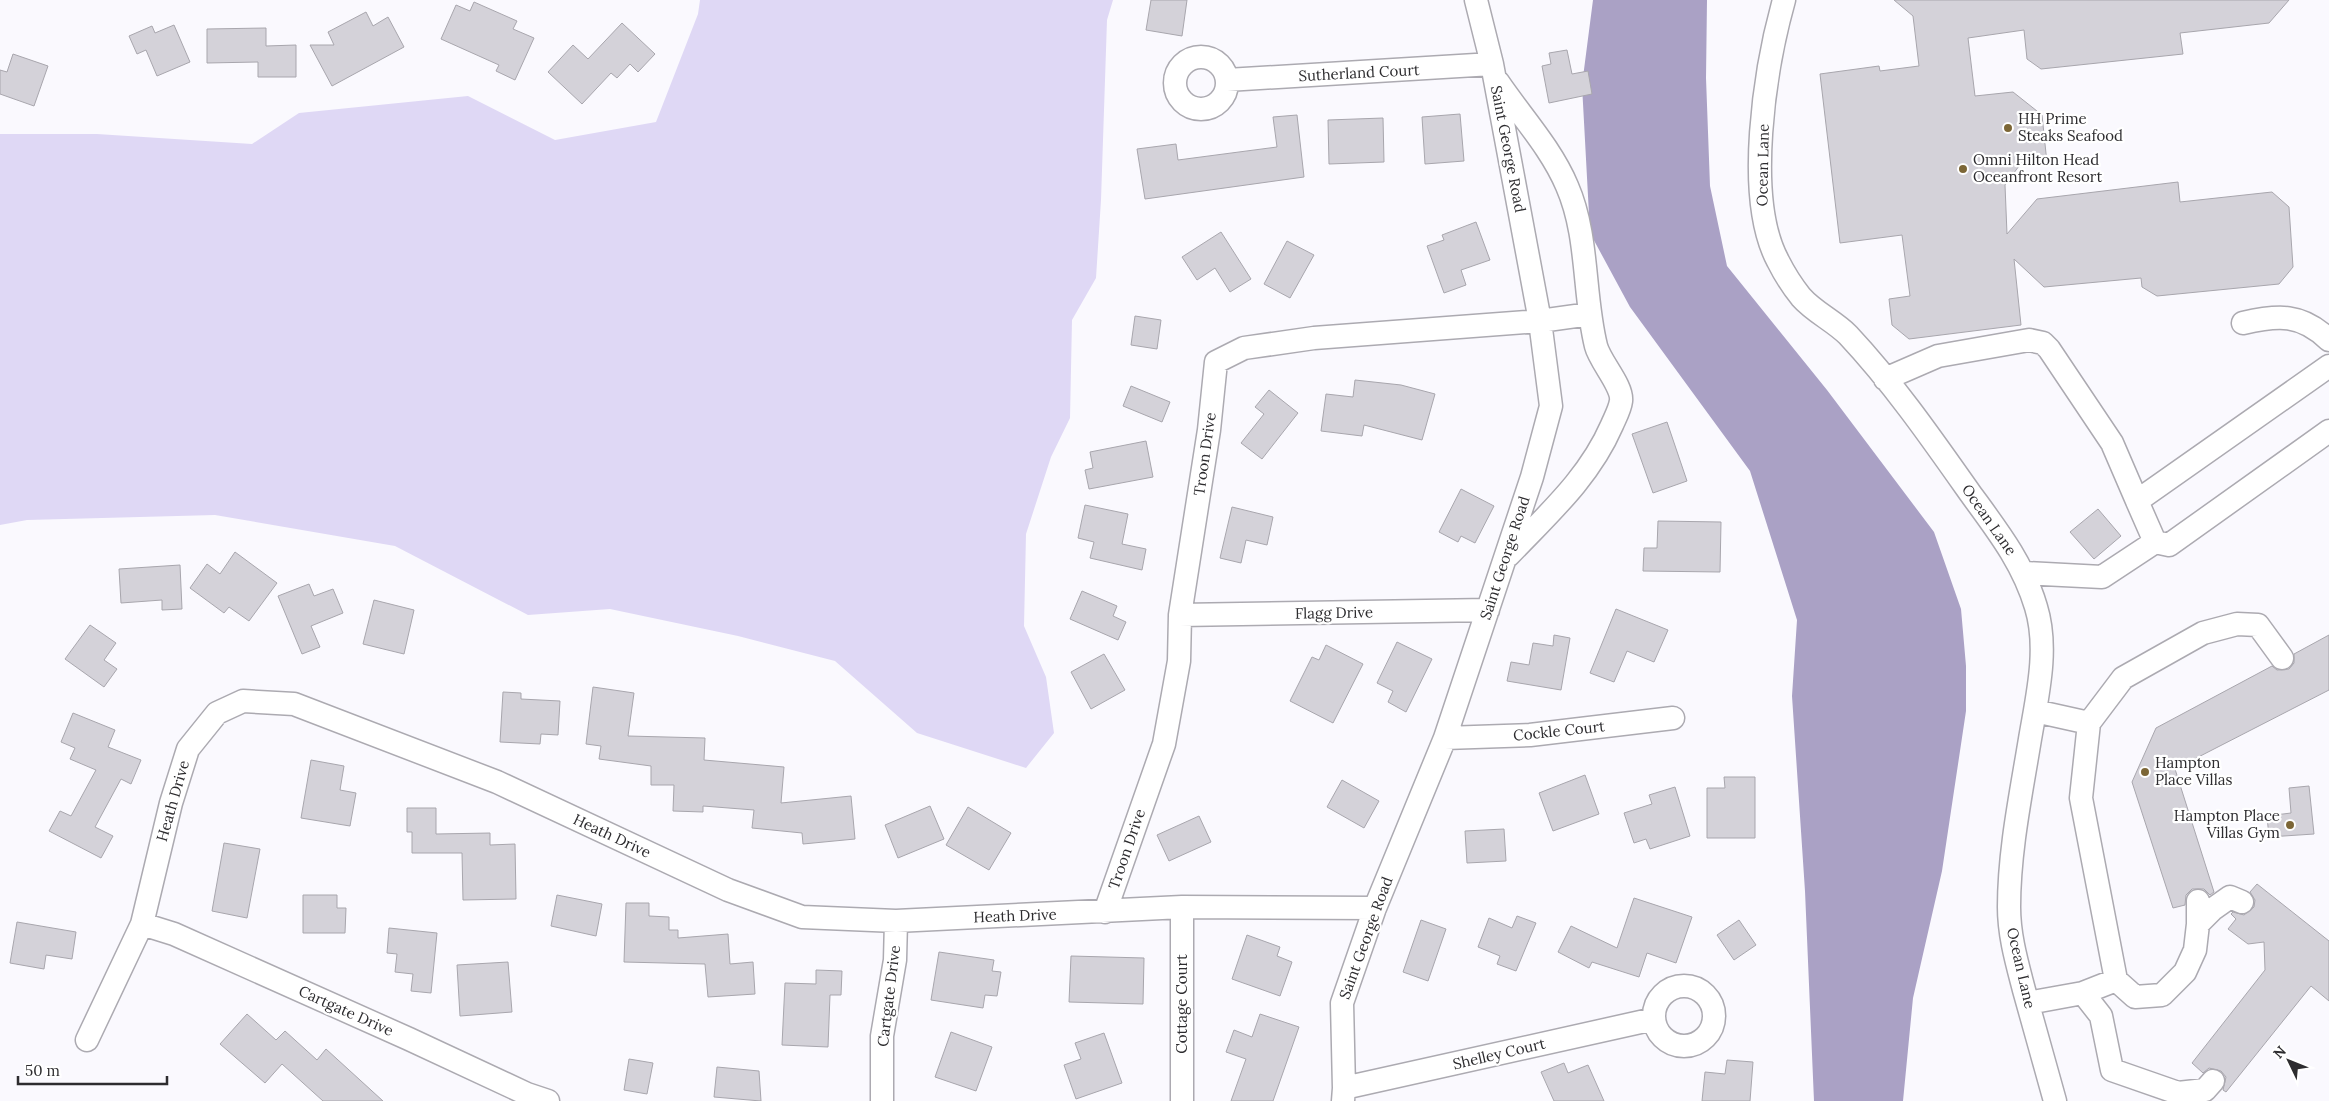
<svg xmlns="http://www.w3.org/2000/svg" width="2329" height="1101" viewBox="0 0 2329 1101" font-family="Lora,serif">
<rect width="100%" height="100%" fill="#faf9fe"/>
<path fill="#dfd8f5" d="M700,0H1113L1107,20L1101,200L1096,278L1072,320L1070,418L1051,457L1026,534L1024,626L1046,677L1054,733L1026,768L917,733L835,661L738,636L610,609L528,615L395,546L215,515L27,520L0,525V134H97L252,144L299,113L468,96L555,140L656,122L698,14Z"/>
<path fill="#aaa1c5" d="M1593,0H1707L1706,78L1710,186L1727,266L1827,390L1934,532L1961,609L1966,666V711L1942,871L1913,998L1903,1101H1814L1805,891L1792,696L1797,620L1750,471L1630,307L1590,233L1582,85Z"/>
<path fill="#d4d2d9" stroke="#a8a6ad" d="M1151,0H1187L1182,36L1146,30Z
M1894,0H2289L2269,23L2180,33L2183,54L2041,69L2027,59L2024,30L1968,38L1975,96L2013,92L2042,115L2047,163L2019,166L2005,185L2007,234L2037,199L2178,182L2180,202L2272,192L2289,207L2293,267L2279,284L2157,296L2142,287L2141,278L2044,287L2014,259L2021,325L1909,339L1892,325L1889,299L1910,296L1902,235L1840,243L1820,74L1879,66L1880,71L1919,66L1913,16Z
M474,2L517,21L513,29L534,38L515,80L496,71L499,65L441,39L456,5L470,11Z
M366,12L373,26L388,17L404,47L332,86L310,45H334L328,32Z
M622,23L655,54L638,72L630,64L617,78L611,73L582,104L548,72L573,45L588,59Z
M174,25L190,62L157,76L146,50L137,54L129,36L152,26L155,33Z
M266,28V46L296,45V77H258V62L207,63V29Z
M1567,50L1572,74L1588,71L1592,94L1549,103L1542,66L1551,64L1549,53Z
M13,54L48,66L34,106L0,94V70L7,72Z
M1460,114L1464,161L1425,164L1422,117Z
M1297,115L1304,177L1145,199L1137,149L1176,144L1178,160L1277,147L1273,117Z
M1383,118L1384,162L1329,164L1328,120Z
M1476,222L1490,260L1461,270L1466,285L1444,293L1427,246L1444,240L1442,235Z
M1221,232L1251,279L1230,292L1215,268L1197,280L1182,257Z
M1287,241L1314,255L1290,298L1264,284Z
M1135,316L1161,320L1157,349L1131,345Z
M1355,380L1401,385L1435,394L1422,440L1364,425L1362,436L1321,431L1326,394L1353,397Z
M1131,386L1170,402L1162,422L1123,406Z
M1269,390L1298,413L1262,459L1241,443L1264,414L1255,407Z
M1667,422L1687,481L1653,493L1632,434Z
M1146,441L1153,477L1089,489L1085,470L1093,468L1090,452Z
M1461,489L1494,506L1475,543L1461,536L1458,542L1439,532Z
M1085,505L1128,514L1122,544L1146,549L1142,570L1090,558L1094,542L1078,538Z
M1232,507L1273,517L1267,545L1246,540L1241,563L1220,558Z
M2098,509L2121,536L2094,559L2070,532Z
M1658,521L1721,522L1720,572L1643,571L1644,548H1657Z
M235,552L277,583L249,621L229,607L224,613L190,588L207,564L220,574Z
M180,565L182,609L162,610V600L121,603L119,569Z
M309,584L314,596L333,589L343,613L311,626L320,647L302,654L278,596Z
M1082,591L1117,606L1113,616L1126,622L1118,640L1070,619Z
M374,600L414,610L404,654L363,644Z
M1616,609L1668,630L1654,662L1627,651L1614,682L1590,673Z
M90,625L116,643L104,660L117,669L104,687L65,659Z
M1554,635L1570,638L1561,690L1507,681L1511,662L1529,665L1533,643L1553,646Z
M2329,635V690L2175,769L2214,892L2210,895L2204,889H2192L2186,895L2185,905L2173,908L2132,782L2156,728L2272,666L2277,670L2289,669L2294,663V654Z
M1397,642L1432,659L1406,712L1388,702L1393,691L1377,683Z
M1326,645L1363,664L1333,723L1290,701L1312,657L1319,660Z
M1104,654L1125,690L1091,709L1071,672Z
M593,687L634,693L628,736L705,738L704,760L784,767L781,803L851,796L855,839L803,844L802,833L752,828L754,810L703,806V812L673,811L674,785H651V766L599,759L601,746L586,744Z
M503,692L521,693V699L560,701L558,735L541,734L540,744L500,742Z
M73,713L115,730L108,747L141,760L131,784L121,779L95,827L113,836L101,858L49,831L60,811L71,816L96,770L70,759L75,748L61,742Z
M311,760L344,766L340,790L356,793L350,826L301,818Z
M1585,775L1599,814L1553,831L1539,793Z
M1724,777H1755V838H1707V788H1725Z
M1342,780L1379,801L1364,828L1327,807Z
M2309,786L2314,834L2269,837L2267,816L2291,813L2289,788Z
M1675,787L1690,836L1650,849L1646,839L1634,843L1624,813L1652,804L1649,795Z
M930,806L944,839L898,858L885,825Z
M968,807L1011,833L989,870L946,845Z
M407,808H436V834L490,833V845L515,844L516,899L463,900L462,853H412V832H407Z
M1199,816L1211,842L1169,861L1157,835Z
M1504,829L1506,861L1467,863L1465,831Z
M224,843L260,849L247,918L212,911Z
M2257,884L2329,941V1001L2311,986L2226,1092L2223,1090L2226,1077L2221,1071L2209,1068L2203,1073L2192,1063L2265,970L2264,942L2248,944L2228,929L2236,919L2231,914L2233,912L2244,915L2254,907L2255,900L2250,892Z
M303,895H337V908H346L345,933H303Z
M557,895L602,904L596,936L551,926Z
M1634,898L1692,917L1676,963L1647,953L1639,977L1592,962L1589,968L1558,952L1571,926L1617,948Z
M626,903H649V916L669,917V930H678V938L728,934L730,964L753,962L755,994L708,997L705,964L624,962Z
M1517,916L1536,923L1516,971L1497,964L1500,956L1478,947L1489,918L1512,928Z
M1421,920L1446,929L1428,981L1403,972Z
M1739,920L1756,945L1734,960L1717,935Z
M17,922L76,932L72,959L46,955L44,969L10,963Z
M389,928L437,933L431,993L411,991L413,974L395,972L397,954L387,953Z
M1247,935L1280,947L1277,956L1292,962L1280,996L1232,979Z
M939,952L994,960L992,971L1001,972L997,996L985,995L983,1008L931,1000Z
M1071,956L1144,958L1143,1004L1069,1002Z
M508,962L512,1012L460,1016L457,965Z
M816,970L842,971L841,995H830L828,1047L782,1045L785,983L816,984Z
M247,1014L276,1040L285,1031L317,1060L326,1049L383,1101H323L282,1064L265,1083L220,1044Z
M1260,1014L1299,1027L1273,1101H1231L1246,1059L1226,1052L1234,1030L1252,1037Z
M951,1032L992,1047L976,1091L935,1077Z
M1104,1033L1122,1083L1076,1099L1064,1065L1081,1059L1075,1043Z
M629,1059L653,1063L647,1094L624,1090Z
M1727,1060L1753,1062L1750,1101H1702L1705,1072L1725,1074Z
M1564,1063L1568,1073L1588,1065L1604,1101H1554L1541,1072Z
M717,1067L759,1071L761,1101L714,1097Z"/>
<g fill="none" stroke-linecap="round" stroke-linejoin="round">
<g stroke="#acaab1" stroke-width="25">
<path id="minor" d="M1784,0C1765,68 1744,198 1778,261C1784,273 1793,287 1801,297C1814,312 1834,321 1848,335C1893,383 1932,439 1970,493C1997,530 2023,563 2036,607C2049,649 2037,697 2030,739C2021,794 2009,851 2009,907C2009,936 2017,963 2024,990C2034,1027 2045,1064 2055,1101
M1175 83a26 26 0 1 1 52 0a26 26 0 1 1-52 0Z
M1227,80L1492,64
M1498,82C1521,116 1551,148 1567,186C1589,236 1583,294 1596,346C1600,362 1623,386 1621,401C1620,409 1615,418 1612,425C1589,478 1548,514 1509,555
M2243,323C2278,315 2301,313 2329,340
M1885,379L1938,356L2029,340L2043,343L2049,349L2112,443L2137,501
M2155,542L2137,501L2329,366
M2025,573L2102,577L2155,542L2169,545L2329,431
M1180,615L1488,610
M2035,711L2089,723L2123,678L2203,633L2237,624L2258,625L2282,658
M2089,723L2081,798L2116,980
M1445,738L1530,735L1673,718
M1105,912L1164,744L1179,661L1180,615L1209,430L1216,362L1244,348L1314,338L1540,321L1590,314
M142,924L174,934L409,1039L527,1094L548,1101
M2198,924L2213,909L2230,897L2242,902
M1654 1016a30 30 0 1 1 60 0a30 30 0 1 1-60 0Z
M2083,993L2116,980L2135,997L2162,995L2185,972L2195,950L2198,924V901
M2028,1003L2083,993L2101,1016L2112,1070L2178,1093L2205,1090L2213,1081
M87,1040L142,924L171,803L188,749L217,713L243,701L294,704L497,782L728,890L802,917L896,921L1182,907L1375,908
M1344,1088L1654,1019
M882,1101V1036L895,960L896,921
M1182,1101V907
M1343,1101L1344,1088L1342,1003L1375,908L1445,738L1532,477L1551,406L1540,321L1492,64L1476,0"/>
</g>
<use href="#minor" stroke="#fff" stroke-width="22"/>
</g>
<g fill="#7c6636" stroke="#fff" stroke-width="2">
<circle cx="2008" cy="128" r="5"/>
<circle cx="1963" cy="169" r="5"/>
<circle cx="2145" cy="772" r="5"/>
<circle cx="2290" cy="825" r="5"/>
</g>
<g text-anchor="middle" stroke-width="4.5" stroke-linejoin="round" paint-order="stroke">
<g font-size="15" fill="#2d2c2f" stroke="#fff">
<text transform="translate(1359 73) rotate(-3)" y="5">Sutherland Court</text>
<text transform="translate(1508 149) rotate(79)" y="5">Saint George Road</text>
<text transform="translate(1763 165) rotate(-89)" y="5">Ocean Lane</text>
<text transform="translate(1205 454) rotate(-82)" y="5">Troon Drive</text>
<text transform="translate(1989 520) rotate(55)" y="5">Ocean Lane</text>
<text transform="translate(1505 558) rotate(-72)" y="5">Saint George Road</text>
<text transform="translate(1334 613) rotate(-1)" y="5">Flagg Drive</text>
<text transform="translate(1559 731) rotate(-6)" y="5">Cockle Court</text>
<text transform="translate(173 801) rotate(-74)" y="5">Heath Drive</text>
<text transform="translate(612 836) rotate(25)" y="5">Heath Drive</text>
<text transform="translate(1127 849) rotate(-71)" y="5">Troon Drive</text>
<text transform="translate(1015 916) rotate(-2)" y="5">Heath Drive</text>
<text transform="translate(1366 938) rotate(-70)" y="5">Saint George Road</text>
<text transform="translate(2021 968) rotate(77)" y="5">Ocean Lane</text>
<text transform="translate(889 996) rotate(-83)" y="5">Cartgate Drive</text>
<text transform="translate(1182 1004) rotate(-90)" y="5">Cottage Court</text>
<text transform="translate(346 1011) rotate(24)" y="5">Cartgate Drive</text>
<text transform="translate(1499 1054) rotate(-13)" y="5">Shelley Court</text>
</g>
<g font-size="15" fill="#2d2c2f" stroke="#fff" text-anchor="start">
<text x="2018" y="124">HH Prime<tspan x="2018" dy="17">Steaks Seafood</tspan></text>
<text x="1973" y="165">Omni Hilton Head<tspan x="1973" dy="17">Oceanfront Resort</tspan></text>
<text x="2155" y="768">Hampton<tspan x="2155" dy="17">Place Villas</tspan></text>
<text x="2280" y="821" text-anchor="end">Hampton Place<tspan x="2280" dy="17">Villas Gym</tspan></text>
</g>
</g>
<g transform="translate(2289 1061) rotate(313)" stroke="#ffffff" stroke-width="4" paint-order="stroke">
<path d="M0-4L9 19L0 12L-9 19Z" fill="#2d2c2f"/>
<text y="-8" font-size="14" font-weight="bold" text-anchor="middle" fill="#2d2c2f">N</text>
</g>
<path d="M18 1076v8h149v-8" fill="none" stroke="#2d2c2f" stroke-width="2.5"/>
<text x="25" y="1076" font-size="15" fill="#2d2c2f" stroke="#ffffff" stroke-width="4" paint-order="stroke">50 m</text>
</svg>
